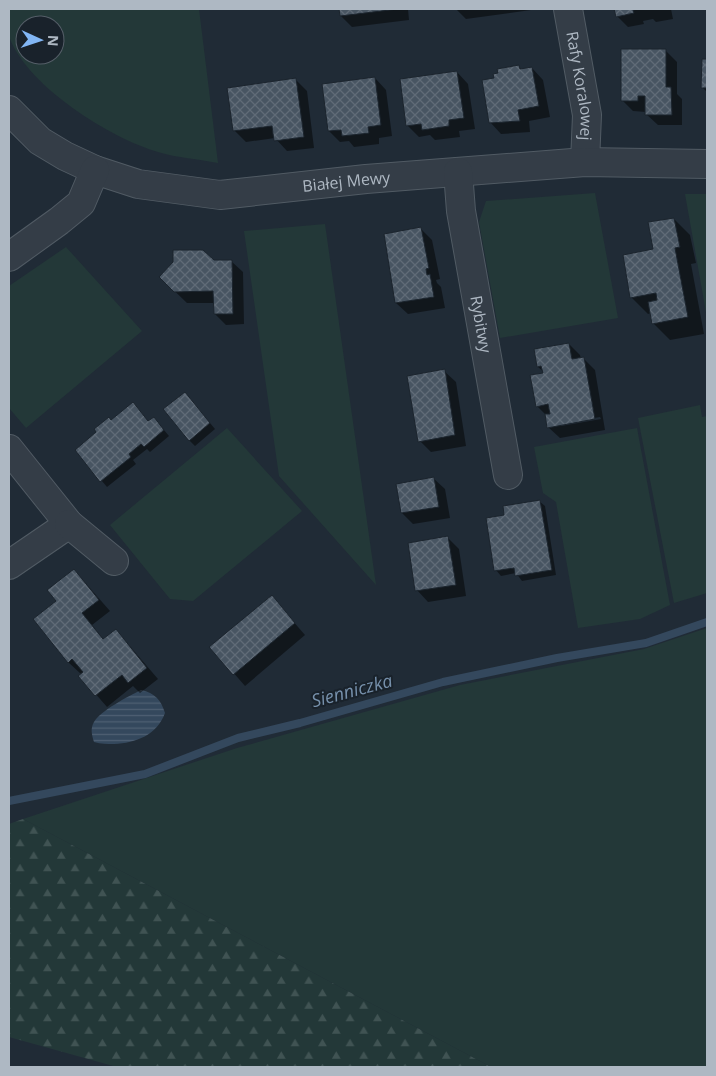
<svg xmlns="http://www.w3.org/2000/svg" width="716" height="1076" viewBox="0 0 716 1076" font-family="'Open Sans',sans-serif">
<defs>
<pattern id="forest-firs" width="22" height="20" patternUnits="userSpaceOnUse" patternTransform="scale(1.25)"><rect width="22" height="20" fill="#233838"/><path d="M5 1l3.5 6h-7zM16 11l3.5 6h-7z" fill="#405353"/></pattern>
<pattern id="water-rules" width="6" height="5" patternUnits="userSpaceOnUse" patternTransform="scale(1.25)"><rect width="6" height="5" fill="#34485d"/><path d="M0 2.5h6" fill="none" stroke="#4f6073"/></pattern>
<pattern id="building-cross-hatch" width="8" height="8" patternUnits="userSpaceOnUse" patternTransform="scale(1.25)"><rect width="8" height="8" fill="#485562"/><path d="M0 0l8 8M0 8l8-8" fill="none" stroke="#606b77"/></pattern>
</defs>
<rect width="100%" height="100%" fill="#202b36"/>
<path fill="#233838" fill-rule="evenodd" d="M9,9H199L218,163C199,159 177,158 158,152C110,138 29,87 10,39C6,31 9,17 9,9ZM25,25H55V55H25Z
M595,193L618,318L500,338L479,222L486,201Z
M685,194H707V318Z
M325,224L376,585L279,476L244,231Z
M66,247L142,331L26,428L9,408V286Z
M700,405L702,417L707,416V593L674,603L638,418Z
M227,428L302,511L193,601L170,599L110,525Z
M637,428L670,605L640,619L578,628L556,502L543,493L534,447Z
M707,628V1067H491L23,819L237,748L460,685L644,649Z"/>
<path fill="url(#forest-firs)" d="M23,819L491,1067H117L9,1037V824Z"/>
<path fill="url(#water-rules)" d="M141,690C155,693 161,700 165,713C157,735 136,743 114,744C107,744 101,744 94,742C92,735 90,729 94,722C100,711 129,696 141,690Z"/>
<path fill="#0007" fill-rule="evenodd" d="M340,9H408L409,20L352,27L341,16Z
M456,9H531V10L466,19Z
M613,9H671L673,19L656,22L653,19L643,21L644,24L628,27L617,16L616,12Z
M665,50L677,62V94L682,99V125H658L646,114V112L633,111L622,100Z
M704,60H707V92L702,87Z
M518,66L522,70L532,68L543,80L550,117L529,121L530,132L501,134L490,122L495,79Z
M457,72L468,84L475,129L459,131L460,137L435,140L430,135L419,137L407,125Z
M375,78L386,90L392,136L379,138V144L354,147L349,141L340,142L329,131Z
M295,79L307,91L314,148L287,151L275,138L246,142L234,130Z
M674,219L690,235L696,263L691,264L704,334L670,340L653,323L651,313L648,314L631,297L654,250Z
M421,229L432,240L440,279L436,280L437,283L441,287L445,308L408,314L396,303Z
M231,261L243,272L244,324L226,325L215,314V303H187L160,277L174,263Z
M569,344L580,355L581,359H584L595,370L605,430L560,438L548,427L546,415L537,406L545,373L538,367ZM600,417L601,419L561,426V424Z
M444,371L456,382L466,446L431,452L420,441Z
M190,399L215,429L195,446L189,440Z
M133,404L149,422L159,424L169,436L150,452L147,449L133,460L136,464L107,487L76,450Z
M433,478L445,489L450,518L413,524L402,513Z
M539,501L545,506L556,575L522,581L516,573L501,576L496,570L506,516Z
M448,538L459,549L466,596L428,602L417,590Z
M74,570L110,611L92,625L104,640L116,630L158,679L140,693L133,686L107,707L80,676L81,674L68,662L58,601Z
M272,597L305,635L245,686L211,647Z"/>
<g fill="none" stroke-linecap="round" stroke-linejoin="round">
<path stroke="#34485d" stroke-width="8" d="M9,801L145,774L238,738L300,723L443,682L557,658L646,643L707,622"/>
</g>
<path fill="url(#building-cross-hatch)" stroke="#1b242d" d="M339,9H398L340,16Z
M614,9H640L633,10L634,13L616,17Z
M621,49H666V87H671L672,115H645V96H638V101H621Z
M702,59H707V88H701Z
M519,65L520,69L532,67L539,106L518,110L520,121L489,123L482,80L494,78L493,74L498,73L497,69Z
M457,71L464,118L449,120V126L429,129L422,130L421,124L406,126L400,79Z
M375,77L381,125L368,127L369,133L361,134L342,136L341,130L328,131L322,84Z
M296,78L304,137L274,141L272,126L233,131L227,88Z
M674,218L680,247L675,248L688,317L652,324L648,302L657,300L656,293L630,298L623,255L653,249L648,222Z
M421,227L429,268L426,269L427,275L430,274L434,297L395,303L384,234Z
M173,250H203L214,260H232L233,314H214L213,291L174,292L159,277L173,262Z
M569,343L572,359L584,357L595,419L547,428L545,414H550L548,404L536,407L530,375L543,373L541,366L537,367L534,349Z
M445,369L455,435L418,442L407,376Z
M185,392L210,423L189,441L163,409Z
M133,402L148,421L154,417L164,430L144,447L141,444L129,454L131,457L100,482L75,450L96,432L94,429L109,417L111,420Z
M434,477L439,507L401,513L396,484Z
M540,500L552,570L515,576L514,568L494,571L486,518L504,515L503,506Z
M448,536L456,585L415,591L408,543Z
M74,569L99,600L82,613L103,639L116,629L147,668L128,683L122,675L95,696L78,676L83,672L72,659L68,663L33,619L56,601L47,590Z
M272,595L295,623L233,675L209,647Z"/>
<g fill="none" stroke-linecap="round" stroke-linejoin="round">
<g stroke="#515b64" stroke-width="30">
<g id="minor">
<path id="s1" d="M568,9L587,115L585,162"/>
<path id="s2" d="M9,110L40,141L65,156L95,170L138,184L220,195L366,179L585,162L707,164"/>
<path id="s3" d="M458,172L461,211L508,475"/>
<path d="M9,257L59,221L81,203L95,170"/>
<path d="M9,449L69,524L9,565"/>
<path d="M69,524L114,561"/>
</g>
</g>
<use href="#minor" stroke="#343d47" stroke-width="28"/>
</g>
<g text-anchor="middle" stroke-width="4" stroke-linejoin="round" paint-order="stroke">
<g font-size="16" fill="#aeb8c3" stroke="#19222b">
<text dy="6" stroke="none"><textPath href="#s1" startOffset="78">Rafy Koralowej</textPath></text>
<text dy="6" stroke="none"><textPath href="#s2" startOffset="361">Białej Mewy</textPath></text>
<text dy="6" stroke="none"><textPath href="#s3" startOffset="154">Rybitwy</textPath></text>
</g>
<g font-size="18" font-style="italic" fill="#7690ab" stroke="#19222b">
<text transform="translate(352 691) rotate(-15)" y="6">Sienniczka</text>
</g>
</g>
<rect width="716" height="1076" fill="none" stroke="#aeb8c3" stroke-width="20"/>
<g transform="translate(40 40) rotate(93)"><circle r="24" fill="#19222b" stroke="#555e68"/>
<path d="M0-4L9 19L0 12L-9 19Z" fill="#82b6f4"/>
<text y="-8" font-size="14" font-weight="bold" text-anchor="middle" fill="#aeb8c3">N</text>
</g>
</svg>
